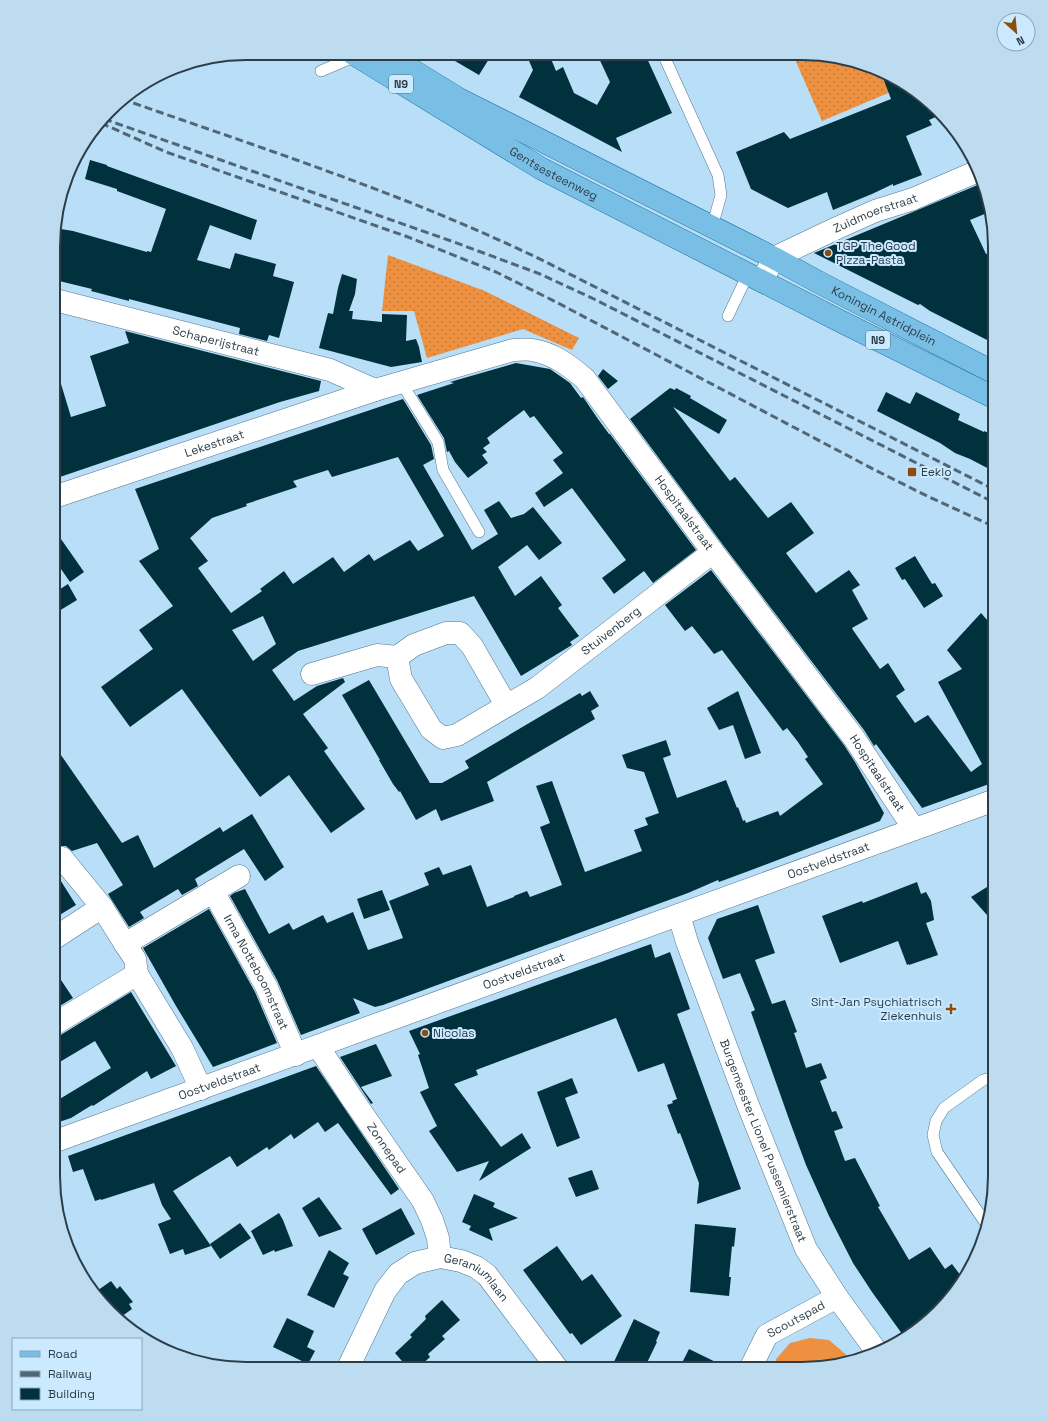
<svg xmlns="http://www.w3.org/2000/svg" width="1048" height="1422" viewBox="0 0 1048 1422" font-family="'Space Grotesk',sans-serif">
<defs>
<pattern id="grass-dots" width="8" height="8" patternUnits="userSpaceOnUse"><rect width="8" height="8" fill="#ed9140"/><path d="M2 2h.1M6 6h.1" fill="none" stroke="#c07837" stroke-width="1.8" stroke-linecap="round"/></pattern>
</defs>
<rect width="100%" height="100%" fill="#b8def8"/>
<path fill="url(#grass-dots)" d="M793,55H828L907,85L822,121Z
M388,255L485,291L579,338L572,350L523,329L427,358L414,311H382Z"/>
<path fill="#ed9140" d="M810,1338L829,1340L850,1358L803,1369H771L777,1358L790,1343Z"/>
<path fill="#00313d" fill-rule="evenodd" d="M443,54H492L479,75Z
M526,54H549L556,71L563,67L574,93L597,105L610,82L597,54H645L672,113L616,138L622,152L519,97L533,70Z
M882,75L910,86L942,114L929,120L932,125L906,136L922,175L893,186V184L872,194L833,210L827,192L788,208L751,189L736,152L784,132L790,139L891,99Z
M90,160L107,165V166L257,220L251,240L210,225L197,260L230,269L235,253L276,264L273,276L294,282L279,338L269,335L267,341L239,334L240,328L129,299V301L91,291L92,289L55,280V228L73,231L147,252V251L151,252L166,209L117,191V189L85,179Z
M980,184L987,213L970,220L986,254L995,251V344L930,311L920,304L918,305L814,253Z
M342,274L357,279L355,294L349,311H353L352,319L382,322V314L407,315L406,341L416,339L419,347L422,362L391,367L319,348L328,313L333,314L338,288Z
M125,331L321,381L319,391L280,402L54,479V442L60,440L54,419V374H58L71,417L106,406L90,356L129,343Z
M516,363L550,369L570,383L581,398L583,397L598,419L609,434H610L696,550L653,583L644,571L614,594L602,578L626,560L572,488L544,507L535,493L563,473L553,460L563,453L534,416L530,418L524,410L487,438L490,443L483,448L487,452L482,455L488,463L468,478L455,462L449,451L447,452L444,438L417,395L454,383L450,382Z
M603,369L618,381L608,389L598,376Z
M670,388L675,390L676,388L691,396L690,398L727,420L719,434L673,407L730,481L735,477L768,518L791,502L814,533L786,553L816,593L849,570L860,585L852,590L868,619L852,628L853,630L880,669L888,663L905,690L896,696L915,723L928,715L971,772L982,764L938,682L962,669L947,650L981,613L995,629V787L992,783L922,808L884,755L876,744L874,746L864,730L723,545L630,419Z
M886,392L910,404L916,392L960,414L958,420L984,432V431L995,436V472L970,459L955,453L940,443L877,411Z
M403,399L431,445L434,459L423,465L472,550L498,534L484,510L499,501L511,518L524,514L533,507L562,543L539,560L527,545L498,567L515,596L541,576L562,605L558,608L579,636L570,642L572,645L521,676L474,596L298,651L272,670L294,701L317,686L343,678L345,682L303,714L328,748L324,751L365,809L331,833L289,775L260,797L182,689L130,727L101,687L153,649L139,630L173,606L139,561L159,549L135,489ZM398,457L444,536L418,551L410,540L374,561L369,554L344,572L333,557L293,584L284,571L260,589L262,591L231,613L198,568L208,561L190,538L212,518L247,506L246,504L297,487L293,481L328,470L332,477ZM263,616L276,644L253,661L232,630Z
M54,529L84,572L70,582L54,559Z
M915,556L932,584L935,583L943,596L924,608L905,579L902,580L895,568Z
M711,570L844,745L855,762L884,813L880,821L746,872L719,882L718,880L688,893L383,1005L375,1007L353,998L360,1013L301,1035L277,980L230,896L234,893L245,889L269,934L289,923L293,930L323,915L327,923L353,912L368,950L403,938L389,901L429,885L424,873L439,867L443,875L471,865L487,907L514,897V896L527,891L530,897L562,885L540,827L550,823L536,786L552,781L585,872L642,851L634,830L648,825L645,818L659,813L644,772L627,768L622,755L666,740L671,755L663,758L677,798L726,780L737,808L738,807L743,821L745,820L746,823L778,811L780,816L823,784L805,759L808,757L798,742L787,728L783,731L722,650L714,654L692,626L685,631L665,605Z
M68,584L77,600L54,614V593Z
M369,680L430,783H442L469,768L465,761L580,693L582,696L590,691L599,706L591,711L595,719L487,782L494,801L441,821L436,809L416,820L400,791L399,792L393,784L379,760H380L342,695Z
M738,691L761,753L745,759L733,725L719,730L707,708Z
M54,745L122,843L138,835L154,868L220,827L223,832L252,814L284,867L265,881L244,849L195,879L198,886L182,895L178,889L140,912L144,918L129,927L108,894L123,885L97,843L72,851L66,846H60L54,849Z
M54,870L76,905L53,919V901Z
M917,882L921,894L926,892L931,901L934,920L926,923L938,955L909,965V964L907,965L898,941L840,963L822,916L862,901L863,903Z
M995,882V924L971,897Z
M382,890L390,910L364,919L357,899Z
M758,905L775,953L755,960L772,1004L785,1000L797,1032L794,1033L806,1068L821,1063L827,1078L820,1081L832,1112L836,1111L843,1128L834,1131L845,1161L855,1158L880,1206L878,1207L909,1260L930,1247L945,1269L952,1264L964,1280L930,1321L905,1338L872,1292L853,1263L829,1216L806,1165L790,1122L751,1012L755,1010L740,973L723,979L708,938L717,919Z
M209,909L255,992L277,1043L213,1067L176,1006L143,948Z
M651,944L655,958L670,952L690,1009L677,1014L741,1189L697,1204L699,1183L680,1133L678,1134L667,1105L673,1103L672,1101L677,1099L664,1063L638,1072L616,1018L476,1070L478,1075L454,1084L501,1147L522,1133L531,1148L479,1181L489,1161L457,1172L429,1131L437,1126L420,1092L429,1088L418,1055L420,1054L409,1031Z
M53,968L73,998L53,1010Z
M131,992L176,1066L151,1079L147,1071L93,1106L92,1105L71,1118L53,1124V1103L111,1068L95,1041L53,1066V1037L59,1036Z
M376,1044L392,1076L361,1087L373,1103L371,1104L340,1057Z
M316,1066L399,1189L391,1195L338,1123L325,1132L318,1122L294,1139L291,1134L269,1150L267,1147L237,1167L230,1156L173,1191L211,1246L185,1255L183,1249L170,1254L158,1224L171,1219L162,1205L154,1183L101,1200V1199L95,1201L83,1169L73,1172L68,1156Z
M572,1078L578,1093L565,1098L580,1138L557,1147L537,1092Z
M592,1170L599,1189L576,1197L568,1178Z
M474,1194L495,1203L493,1207L518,1218L489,1229L493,1241L469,1230L471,1226L462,1222Z
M319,1197L342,1229L319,1237L302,1208Z
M401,1208L415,1234L376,1255L362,1229Z
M279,1213L283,1220L293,1246L275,1252L274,1250L263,1255L251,1231Z
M240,1223L251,1238L220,1259L210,1244Z
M695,1224L736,1228L734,1247L732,1246L729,1277H731L729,1296L690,1292Z
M557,1246L582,1281L592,1274L622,1316L581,1345L572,1333L570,1334L523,1270Z
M329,1250L349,1263L343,1274L349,1277L334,1308L307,1295Z
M111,1281L117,1289L120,1286L133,1302L129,1304L132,1309L118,1319L101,1304L94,1293Z
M442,1300L460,1320L442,1336L445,1339L428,1354L430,1357L418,1368H408L395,1353L412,1337L410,1335L426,1319L425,1316Z
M287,1318L314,1331L307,1347L315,1351L308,1364L273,1347Z
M634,1319L660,1332L656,1341L657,1342L644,1369L622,1368L613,1364Z
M689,1349L730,1369H679Z"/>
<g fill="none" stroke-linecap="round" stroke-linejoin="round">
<g stroke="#54768e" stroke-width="12">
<path id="service" d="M663,54L718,175L721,195L712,227
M321,71L356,56
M728,316L748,274
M401,382L438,442L443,470L479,532
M987,1225L937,1152L933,1135L936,1121L944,1108L983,1080L995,1077"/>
</g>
<g stroke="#54768e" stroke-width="23">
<g id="minor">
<path id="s1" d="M762,281L774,258L837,228L875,211L913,199L978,171"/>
<path id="s2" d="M55,300L330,370L375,390"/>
<path id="s3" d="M54,497L375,390L513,350C519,350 526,349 532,350C553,353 570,366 585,379L713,552L854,738L914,829"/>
<path d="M312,674L377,655L397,657"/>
<path id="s4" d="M506,705L472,646L460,633H446L414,645L397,657L401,679L431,729L443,738L457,735L537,688L713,552"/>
<path id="s5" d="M213,891L266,986L296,1055"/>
<path d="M102,907L125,944L135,959L137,974"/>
<path id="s6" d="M679,915L687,942L748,1105L806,1249L837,1297L877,1352"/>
<path d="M53,939L102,907L62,858"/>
<path d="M125,944L239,876"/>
<path d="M53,1025L137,974L182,1048L201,1089"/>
<path id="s7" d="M318,1046L351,1097L423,1201L432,1220L438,1238L440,1257"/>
<path id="s8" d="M348,1368L385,1291L398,1274L415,1263L440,1257L461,1261L476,1267L487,1275L557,1368"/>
<path id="s9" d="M750,1369L767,1335L837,1297"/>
</g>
</g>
<g stroke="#54768e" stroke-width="23">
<g id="tertiary">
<path id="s10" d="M53,1142L995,800"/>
</g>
</g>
<g stroke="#2476a2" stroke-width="23">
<g id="primary">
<path id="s11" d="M352,53L542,169L840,321L995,398"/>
<path id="s12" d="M384,53L459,99L774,258L822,284L995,373"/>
</g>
</g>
<use href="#service" stroke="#fff" stroke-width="11"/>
<use href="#minor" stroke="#fff" stroke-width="22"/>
<use href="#tertiary" stroke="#fff" stroke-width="22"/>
<use href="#primary" stroke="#79bfe5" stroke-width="22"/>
<path stroke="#516775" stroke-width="3" stroke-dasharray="8 4" stroke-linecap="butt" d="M122,99C264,149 408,195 544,261L995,490
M104,119L454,242L540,274L594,299L995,503
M101,123L166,152L408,237L496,272L556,302L875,470L929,497L995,527"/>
</g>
<g fill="#8b4d10" stroke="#cbeaff" stroke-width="1.5">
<circle cx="828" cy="253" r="4"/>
<rect x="907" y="467" width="10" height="10" rx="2"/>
<path d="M949 1003h4v4h4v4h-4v4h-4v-4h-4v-4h4z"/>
<circle cx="425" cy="1033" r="4"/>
</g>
<g text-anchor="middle" stroke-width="4" stroke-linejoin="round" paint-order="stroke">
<g fill="#cbeaff" stroke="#5c717e" stroke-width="1">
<rect x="389" y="75" width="24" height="18" rx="3"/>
<rect x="866" y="331" width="24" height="18" rx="3"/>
</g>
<g font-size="11" font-weight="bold" fill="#2d3d47">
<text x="401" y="88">N9</text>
<text x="878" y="344">N9</text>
</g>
<g font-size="12" fill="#2d3d47" stroke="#cbeaff">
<text dy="4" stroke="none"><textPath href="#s11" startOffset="235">Gentsesteenweg</textPath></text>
<text dy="4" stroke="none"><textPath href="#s1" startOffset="137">Zuidmoerstraat</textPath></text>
<text dy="4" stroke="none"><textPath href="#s12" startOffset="565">Koningin Astridplein</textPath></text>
<text dy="4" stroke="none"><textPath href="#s2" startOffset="166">Schaperijstraat</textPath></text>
<text dy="4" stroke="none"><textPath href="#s3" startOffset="169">Lekestraat</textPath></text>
<text dy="4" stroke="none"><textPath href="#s3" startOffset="729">Hospitaalstraat</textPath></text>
<text dy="4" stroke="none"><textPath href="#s4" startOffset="451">Stuivenberg</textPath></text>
<text dy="4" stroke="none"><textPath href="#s3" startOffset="1053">Hospitaalstraat</textPath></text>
<text dy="4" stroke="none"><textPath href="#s10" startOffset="825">Oostveldstraat</textPath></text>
<text dy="4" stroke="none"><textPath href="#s10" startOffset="501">Oostveldstraat</textPath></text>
<text dy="4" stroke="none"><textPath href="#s5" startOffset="92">Irma Notteboomstraat</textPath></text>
<text dy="4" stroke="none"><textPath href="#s10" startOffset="177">Oostveldstraat</textPath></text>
<text dy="4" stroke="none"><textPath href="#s6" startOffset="241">Burgemeester Lionel Pussemierstraat</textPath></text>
<text dy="4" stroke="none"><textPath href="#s7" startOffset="123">Zonnepad</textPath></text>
<text dy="4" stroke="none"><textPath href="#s8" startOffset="196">Geraniumlaan</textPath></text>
<text dy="4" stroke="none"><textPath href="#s9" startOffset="71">Scoutspad</textPath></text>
</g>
<g font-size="12" fill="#2d3d47" stroke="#cbeaff" text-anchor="start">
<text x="836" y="250">TGP The Good<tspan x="836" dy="14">Pizza-Pasta</tspan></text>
<text x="921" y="476">Eeklo</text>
<text x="942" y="1006" text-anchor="end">Sint-Jan Psychiatrisch<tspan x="942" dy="14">Ziekenhuis</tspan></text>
<text x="433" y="1037">Nicolas</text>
</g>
</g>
<path d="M0 0H1048V1422H0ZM246 60H802A186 186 0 0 1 988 246V1176A186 186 0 0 1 802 1362H246A186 186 0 0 1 60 1176V246A186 186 0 0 1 246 60Z" fill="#bedcf0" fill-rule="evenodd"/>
<path fill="none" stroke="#2d3d47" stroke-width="2" d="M246 60H802A186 186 0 0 1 988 246V1176A186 186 0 0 1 802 1362H246A186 186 0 0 1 60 1176V246A186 186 0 0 1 246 60Z"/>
<rect x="12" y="1338" width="130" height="72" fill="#cbeaff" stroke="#8ca5b5"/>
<rect x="20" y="1351" width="20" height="6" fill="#79bfe5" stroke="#8ca5b5"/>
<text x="48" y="1358" font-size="12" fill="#2d3d47">Road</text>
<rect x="20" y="1371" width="20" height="6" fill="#516775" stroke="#8ca5b5"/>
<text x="48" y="1378" font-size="12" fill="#2d3d47">Railway</text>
<rect x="20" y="1388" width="20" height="12" fill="#00313d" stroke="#8ca5b5"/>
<text x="48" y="1398" font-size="12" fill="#2d3d47">Building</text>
<g transform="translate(1016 32) rotate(153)"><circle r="19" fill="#cbeaff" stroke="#8ca5b5"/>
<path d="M0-3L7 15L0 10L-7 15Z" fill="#8b4d10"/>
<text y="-6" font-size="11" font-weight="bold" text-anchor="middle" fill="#2d3d47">N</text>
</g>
</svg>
